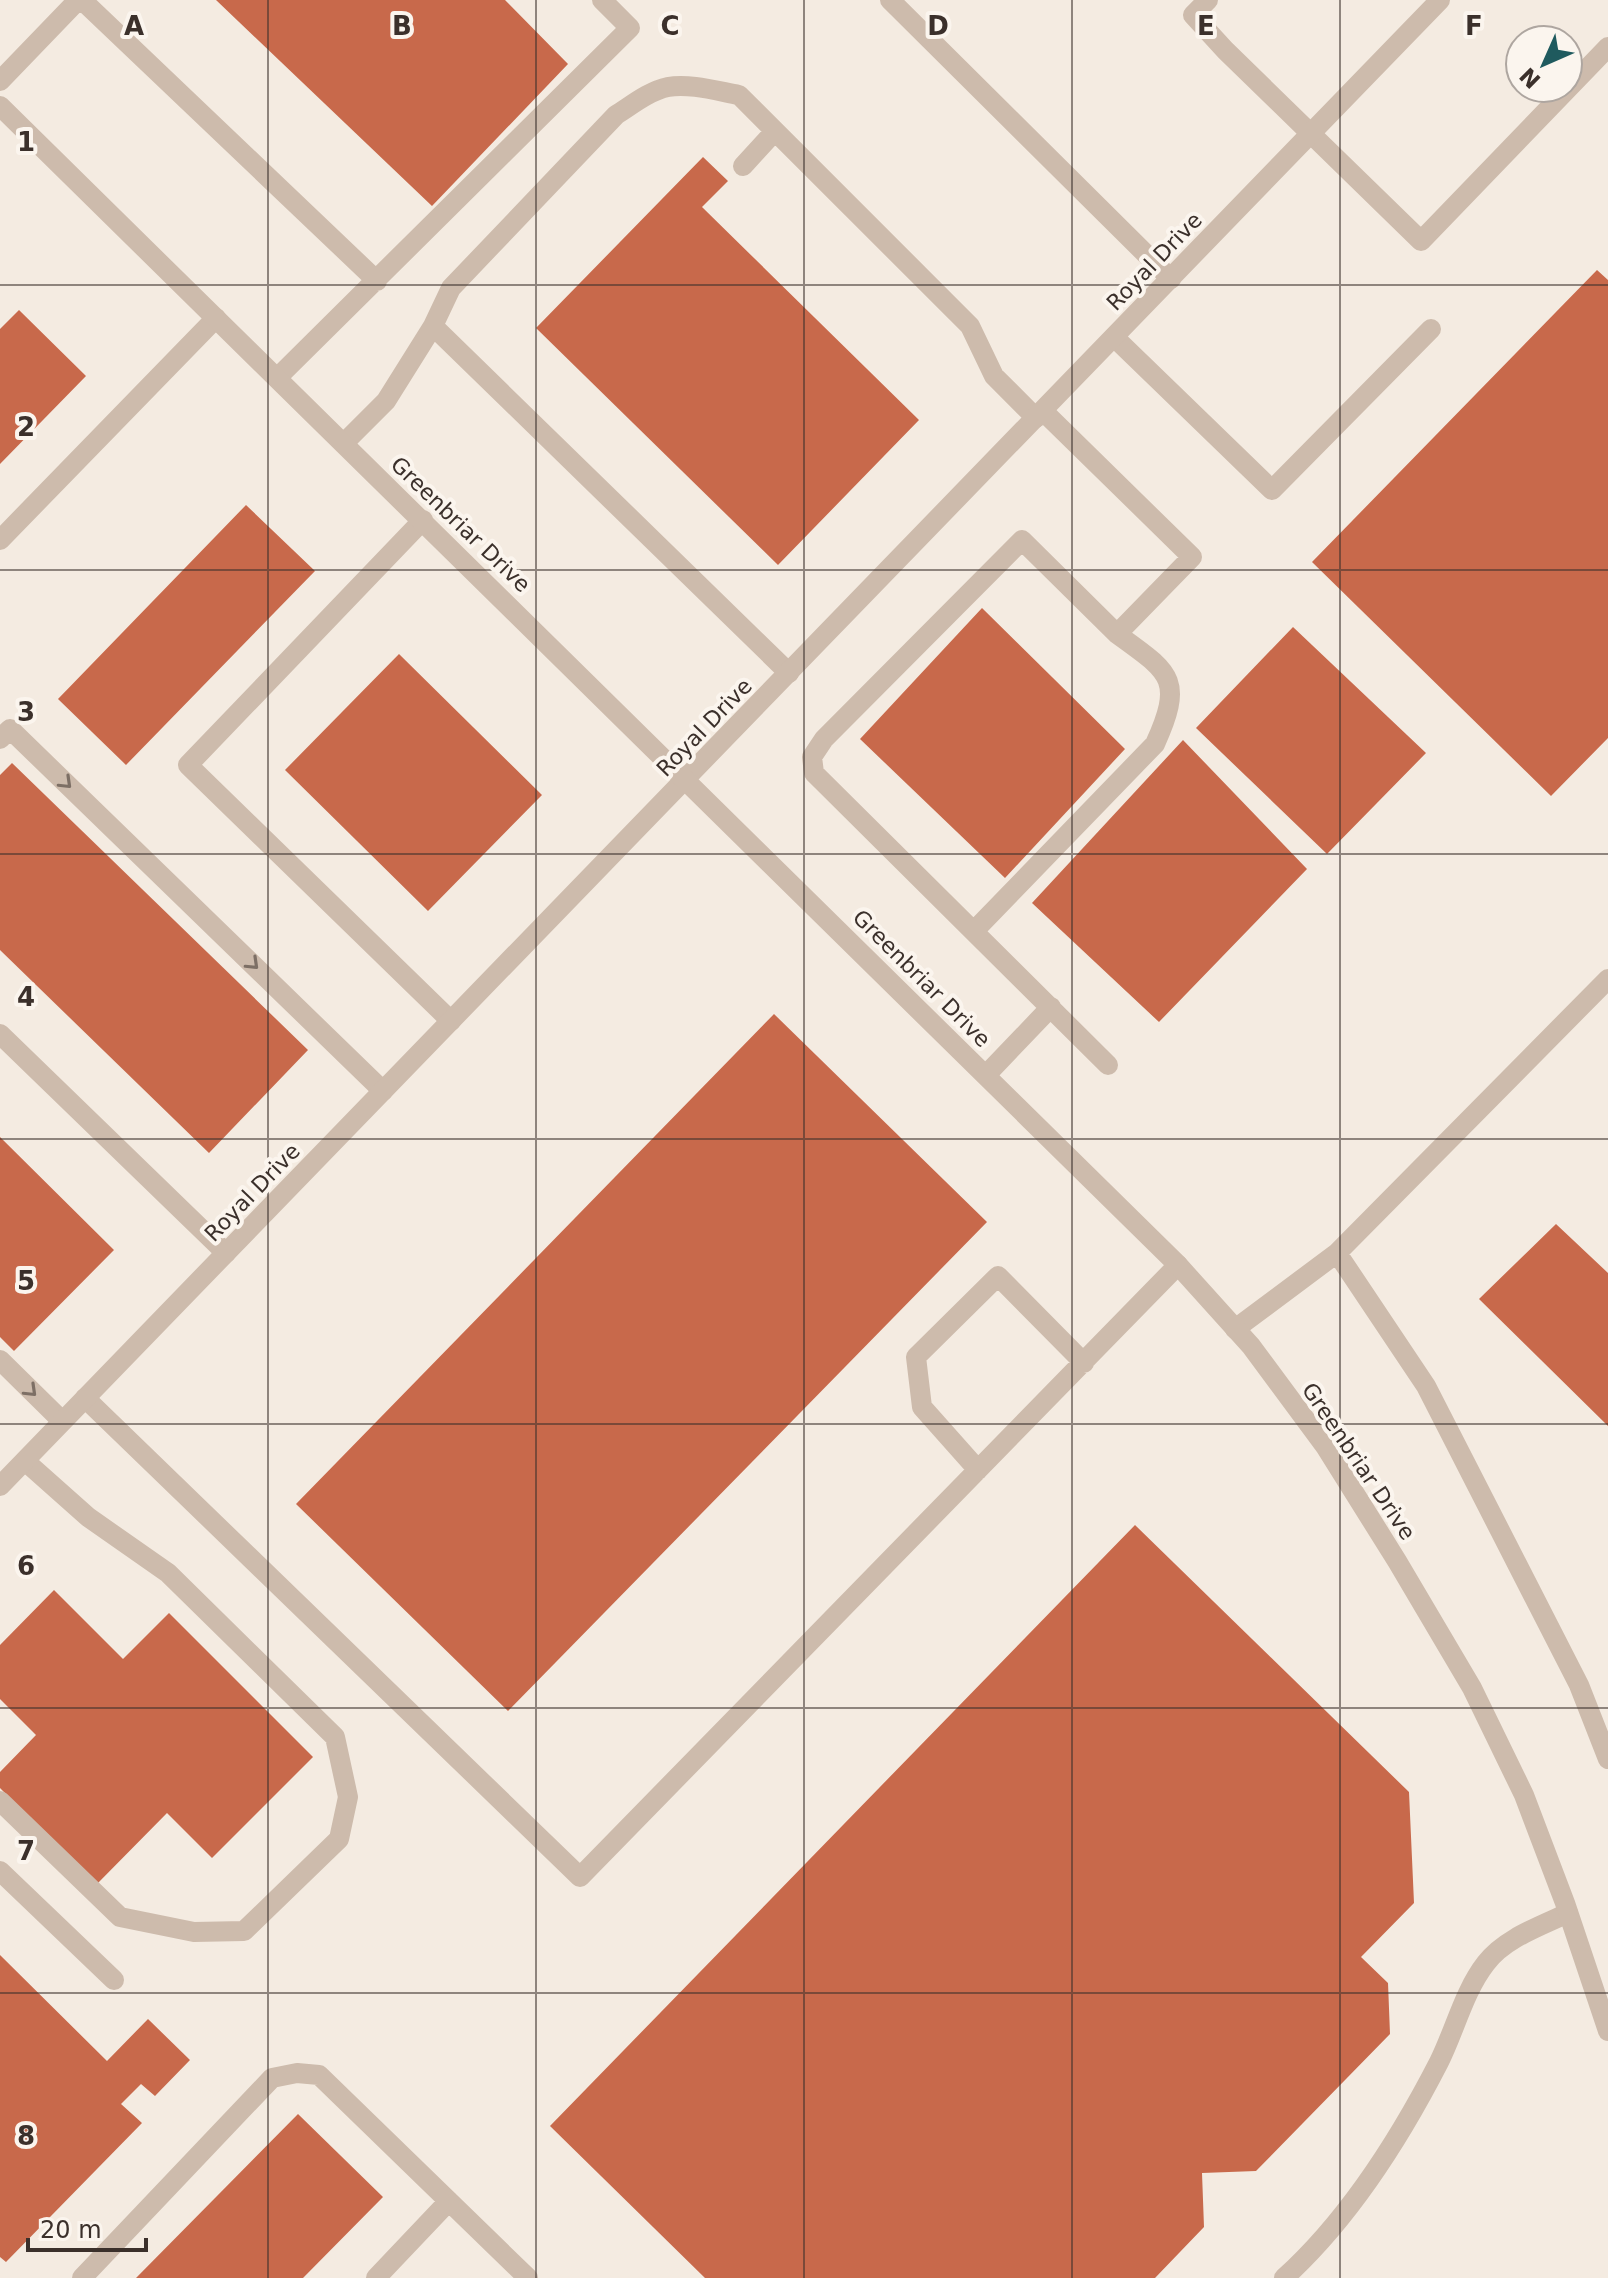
<svg xmlns="http://www.w3.org/2000/svg" width="1608" height="2278" viewBox="0 0 1608 2278" font-family="'DejaVu Sans',sans-serif">
<rect width="100%" height="100%" fill="#f4ebe1"/>
<path fill="#c8694b" d="M216,0H505L568,64L432,206Z
M703,157L728,181L702,207L919,420L778,565L536,328Z
M1597,270L1608,280V738L1551,796L1312,562Z
M19,310L86,376L0,464V329Z
M246,505L315,571L126,765L58,699Z
M982,608L1125,749L1005,878L860,739Z
M1293,627L1426,753L1327,854L1196,728Z
M399,654L542,795L428,911L285,770Z
M1183,740L1307,869L1159,1022L1032,903Z
M12,763L308,1050L209,1153L0,950V775Z
M774,1014L987,1222L508,1711L296,1504Z
M0,1137L114,1250L14,1351L0,1337Z
M1556,1224L1608,1273V1426L1479,1299Z
M1135,1525L1409,1792L1414,1903L1361,1957L1388,1983L1390,2034L1256,2171L1202,2173L1204,2227L1155,2278H705L550,2126Z
M54,1590L123,1659L169,1613L313,1757L212,1858L167,1813L96,1885L0,1788V1772L36,1735L0,1699V1645Z
M0,1955L107,2061L148,2019L190,2060L155,2096L141,2084L121,2104L142,2123L6,2262L0,2257Z
M298,2114L383,2197L303,2278H136Z"/>
<g fill="none" stroke-linecap="round" stroke-linejoin="round">
<path stroke="#cdbbac" stroke-width="20" d="M82,0L377,281
M890,0L1171,279
M1208,0L1193,15L1225,50L1421,241L1608,47
M0,81L78,0
M743,166L775,131
M433,326L789,673
M1114,337L1272,490L1431,329
M277,378L630,28L602,0
M1043,411L1192,557L1117,634L1022,540L824,739L812,757L814,773L1108,1065
M344,443L386,401L433,326L451,288L616,115C632,105 649,91 668,87C689,83 717,91 739,95L970,326L994,376L1036,418
M423,520L188,765L451,1021
M0,540L216,318
M0,739L10,729L383,1091
M974,931L1155,744C1185,678 1169,672 1117,634
M0,1034L226,1253
M986,1075L1051,1007
M1337,1253L1426,1386L1579,1685L1608,1759
M1235,1329L1337,1253L1608,979
M0,1360L62,1421
M85,1398L580,1877L1178,1265
M978,1470L922,1407L916,1357L998,1276L1084,1363
M0,1801L120,1917L194,1932L244,1931L339,1839L348,1797L335,1737L168,1573L88,1517L25,1461
M0,1871L114,1980
M82,2278L272,2078L297,2073L319,2075L528,2278
M376,2278L449,2201
M1284,2278C1349,2219 1399,2140 1439,2062C1455,2030 1464,1991 1486,1963C1505,1938 1541,1926 1568,1913"/>
<path stroke="#cdbbac" stroke-width="20" d="M0,1486L1440,0"/>
<path stroke="#cdbbac" stroke-width="20" d="M0,106L1178,1265L1251,1346L1325,1446L1397,1561L1472,1688L1524,1795L1565,1903L1608,2031"/>
</g>
<defs><path id="oneway-chevron" d="M-2-3.5L2.5 0L-2 3.5" fill="none" stroke-width="1.6" stroke-linecap="round" stroke-linejoin="round" transform="scale(2)"/></defs>
<g stroke="#7d6f65">
<use href="#oneway-chevron" transform="translate(66 783) rotate(44)"/>
<use href="#oneway-chevron" transform="translate(253 964) rotate(44)"/>
<use href="#oneway-chevron" transform="translate(31 1391) rotate(44)"/>
</g>
<path fill="none" stroke="#3b302b" stroke-width="2" stroke-opacity="0.55" d="M268,0V2278M536,0V2278M804,0V2278M1072,0V2278M1340,0V2278M0,285H1608M0,570H1608M0,854H1608M0,1139H1608M0,1424H1608M0,1708H1608M0,1993H1608"/>
<g text-anchor="middle" stroke-width="8" stroke-linejoin="round" paint-order="stroke">
<g font-size="22" fill="#3b302b" stroke="#fbf5ee">
<text transform="translate(1154 261) rotate(-46)" y="8">Royal Drive</text>
<text transform="translate(461 524) rotate(44)" y="8">Greenbriar Drive</text>
<text transform="translate(704 727) rotate(-46)" y="8">Royal Drive</text>
<text transform="translate(922 978) rotate(45)" y="8">Greenbriar Drive</text>
<text transform="translate(252 1192) rotate(-46)" y="8">Royal Drive</text>
<text transform="translate(1359 1461) rotate(56)" y="8">Greenbriar Drive</text>
</g>
</g>
<g font-size="26" text-anchor="middle" font-weight="bold" fill="#3b302b" stroke="#fbf5ee" stroke-width="8" stroke-linejoin="round" paint-order="stroke">
<text x="134" y="35">A</text>
<text x="402" y="35">B</text>
<text x="670" y="35">C</text>
<text x="938" y="35">D</text>
<text x="1206" y="35">E</text>
<text x="1474" y="35">F</text>
<text x="26" y="151">1</text>
<text x="26" y="436">2</text>
<text x="26" y="721">3</text>
<text x="26" y="1006">4</text>
<text x="26" y="1290">5</text>
<text x="26" y="1575">6</text>
<text x="26" y="1860">7</text>
<text x="26" y="2145">8</text>
</g>
<g transform="translate(1544 64) rotate(225)"><circle r="38" fill="#fbf5ee" stroke="#aea6a0" stroke-width="2"/>
<path d="M0-6L14 30L0 20L-14 30Z" fill="#1f5a5e"/>
<text y="-12" font-size="22" font-weight="bold" text-anchor="middle" fill="#3b302b">N</text>
</g>
<path d="M28 2238v12h118v-12" fill="none" stroke="#3b302b" stroke-width="4"/>
<text x="40" y="2238" font-size="24" fill="#3b302b" stroke="#fbf5ee" stroke-width="6" paint-order="stroke">20 m</text>
</svg>
